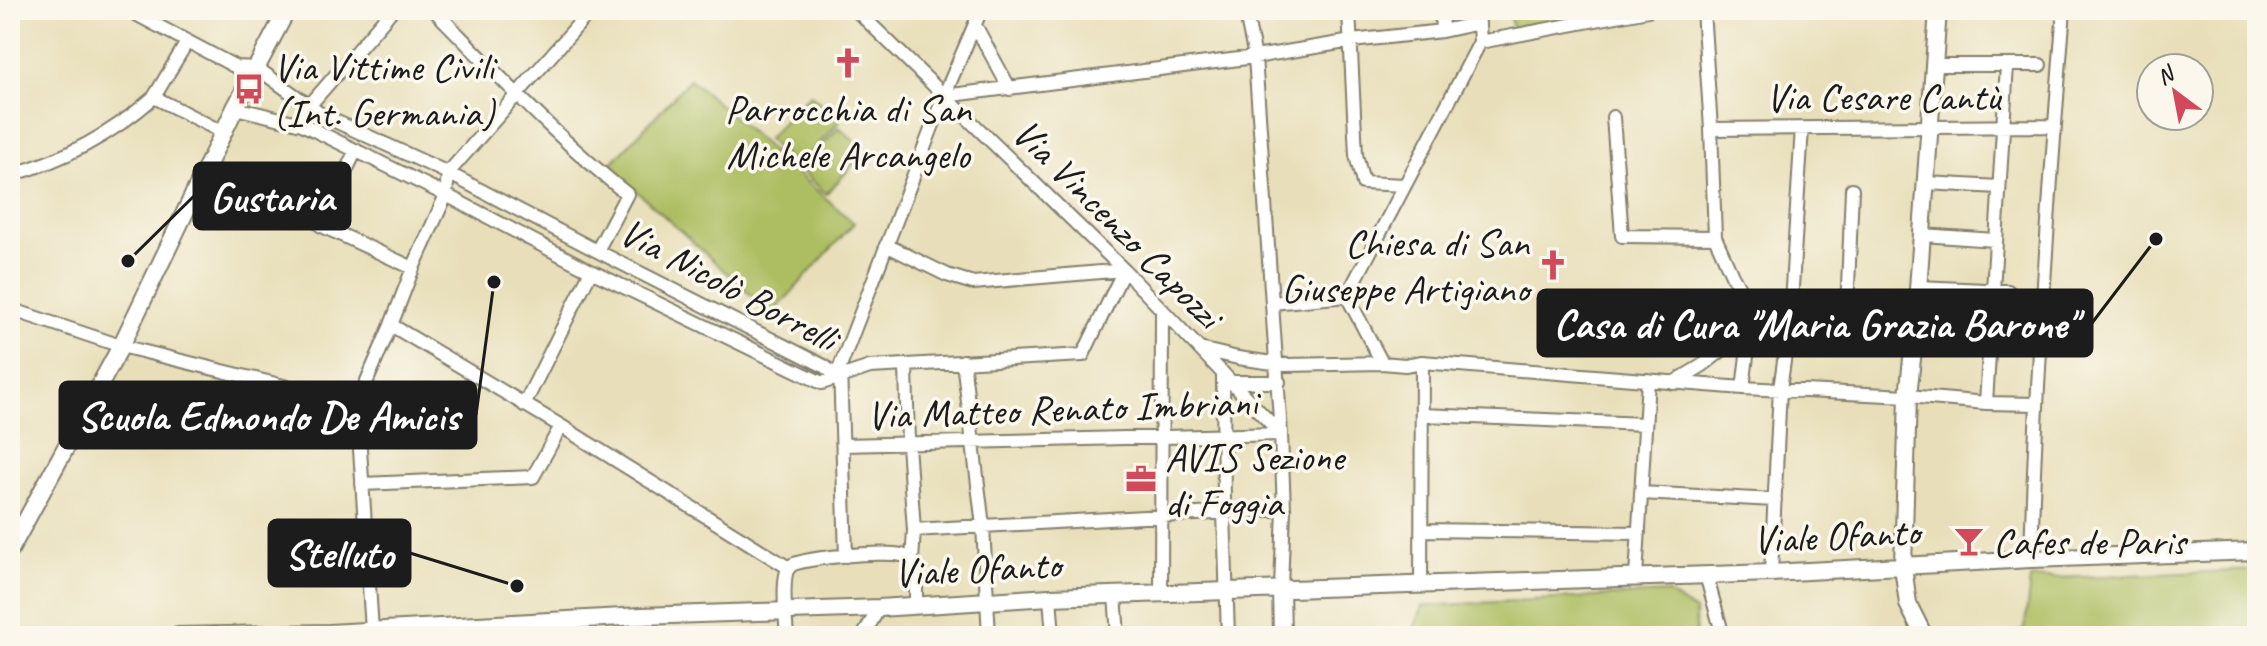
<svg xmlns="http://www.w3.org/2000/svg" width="2267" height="646" viewBox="0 0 2267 646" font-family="Caveat,sans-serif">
<rect width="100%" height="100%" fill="#fbf7ec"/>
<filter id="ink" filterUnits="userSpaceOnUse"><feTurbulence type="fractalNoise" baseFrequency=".0125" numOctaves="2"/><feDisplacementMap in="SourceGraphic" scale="16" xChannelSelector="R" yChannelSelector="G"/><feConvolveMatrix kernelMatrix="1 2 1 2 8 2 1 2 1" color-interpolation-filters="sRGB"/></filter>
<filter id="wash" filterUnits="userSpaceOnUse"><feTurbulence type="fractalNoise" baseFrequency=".006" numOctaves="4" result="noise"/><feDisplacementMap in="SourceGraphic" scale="32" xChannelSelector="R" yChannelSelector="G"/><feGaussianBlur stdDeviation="1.8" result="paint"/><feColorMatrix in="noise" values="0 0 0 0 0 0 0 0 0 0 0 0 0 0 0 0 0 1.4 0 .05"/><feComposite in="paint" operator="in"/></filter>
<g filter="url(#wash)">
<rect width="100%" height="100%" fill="#e8dfba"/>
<path fill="#adbe62" stroke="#646d3f" stroke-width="2" d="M1509,10H1615L1515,29L1512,27Z
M690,79L854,223L772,314L609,166Z
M810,94L840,121L797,168L767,139Z
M839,127L866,151L826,194L800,169Z
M2257,570V636H2017L2025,626L2030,579Z
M1667,593L1695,611L1696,636H1411L1423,606Z"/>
</g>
<g filter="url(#ink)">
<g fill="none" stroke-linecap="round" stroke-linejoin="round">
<g stroke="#827e6b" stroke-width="16">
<path id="street" d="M128,10L236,67L257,68L322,115L448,173L597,251L824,366L839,378
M434,10C496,73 558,139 627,194L597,251
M856,10L1124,270L1281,434
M1245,10L1255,57L1281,434L1284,509L1281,588
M1349,10L1356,155L1363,183L1405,185
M1441,10L1442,31
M1478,10L1480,42L1648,10
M1703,10L1711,129L1715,237L1732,275L1753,313L1790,319
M975,25L1010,89
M1934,65H2040
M944,96L1255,57L1352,41L1442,31L1479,23
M154,97L187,42
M235,108L302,124L446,195L591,271L822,383L870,367L1083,355L1124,270
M1613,117L1622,236L1715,237
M297,123L309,106L392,10
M1711,129L2054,126
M356,150L320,225L413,268
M10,175C65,160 111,135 154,97L224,133
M1926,183L1999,187
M1922,235L1995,240
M886,245L947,275L973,283L1124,270
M1918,287L2008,291
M1347,296L1382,363
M1272,303L1347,296L1480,42
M10,309L121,346L357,404
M1847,311L1852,189
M391,325L561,426L789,568
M1915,331L2040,346
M1200,349L1238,358L1287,365L1382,363L1405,365L1422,362L1743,388L1908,396L1986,403L2037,404
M963,361L983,526L989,636
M906,365L908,444L914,530L912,561
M1223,373L1224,512L1228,636
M1231,382H1279
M1673,383L1703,365L1729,345L1753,313
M1743,388L1752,316
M1986,403L2007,65
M524,405L591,271
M1422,415L1645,424
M843,445L1281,434
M362,484L533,477L561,426
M1641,493L1775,500
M914,530L1284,509
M1422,530L1639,533
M846,556L840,367L944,96L981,10
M2031,559C2036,375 2049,193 2064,10
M1771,573L1780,389L1790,319L1802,128
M1706,575L1720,625L1721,636
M1636,577L1648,380
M1421,585L1422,362
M1161,593L1162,309
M1115,595L1118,636
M1050,597L1053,636
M372,630L357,404L391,325L413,268L446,195L448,173L591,10
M787,636C786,622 781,577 789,567C798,557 887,551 901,555C905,555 909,559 912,561L916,583V606
M863,636L879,608"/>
</g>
<g stroke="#827e6b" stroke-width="20">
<path id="secondary" d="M10,550L121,346L235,108L287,10
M1281,588L1282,636
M178,636L329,633L641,616L879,608L1050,597L1771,573L2031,559L2257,551
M1924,636L1908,604L1903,566L1908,396L1915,331L1938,10"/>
</g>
<use href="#street" stroke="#fff" stroke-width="12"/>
<use href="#secondary" stroke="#fff" stroke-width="16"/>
</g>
</g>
<defs>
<g id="church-bare" transform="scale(2.4)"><path d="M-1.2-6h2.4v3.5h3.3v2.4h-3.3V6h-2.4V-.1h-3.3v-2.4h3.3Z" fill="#d1495b" stroke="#fbf7ec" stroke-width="2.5" paint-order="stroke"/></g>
<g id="bus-bare" transform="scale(2.4)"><path d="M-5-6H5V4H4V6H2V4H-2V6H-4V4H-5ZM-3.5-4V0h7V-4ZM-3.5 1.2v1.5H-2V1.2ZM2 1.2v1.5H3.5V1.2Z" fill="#d1495b" stroke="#fbf7ec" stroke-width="2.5" paint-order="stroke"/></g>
<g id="office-bare" transform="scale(2.4)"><path d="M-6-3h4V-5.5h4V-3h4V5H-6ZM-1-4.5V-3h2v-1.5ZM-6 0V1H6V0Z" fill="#d1495b" stroke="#fbf7ec" stroke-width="2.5" paint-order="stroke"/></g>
<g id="bar-bare" transform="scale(2.4)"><path d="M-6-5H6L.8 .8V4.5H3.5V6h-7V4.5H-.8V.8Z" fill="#d1495b" stroke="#fbf7ec" stroke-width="2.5" paint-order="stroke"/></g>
</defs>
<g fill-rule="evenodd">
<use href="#church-bare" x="848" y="63"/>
<use href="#bus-bare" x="249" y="89"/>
<use href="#church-bare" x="1553" y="265"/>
<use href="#office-bare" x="1141" y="479"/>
<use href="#bar-bare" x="1969" y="541"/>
</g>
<g text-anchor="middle" stroke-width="7" stroke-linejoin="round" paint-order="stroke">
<g font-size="40" fill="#1c1c1c" stroke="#fbf7ec" text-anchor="start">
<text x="273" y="80">Via Vittime Civili<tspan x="273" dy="46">(Int. Germania)</tspan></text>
<text x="848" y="122" text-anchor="middle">Parrocchia di San<tspan x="848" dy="46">Michele Arcangelo</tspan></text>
<text x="1529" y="256" text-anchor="end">Chiesa di San<tspan x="1529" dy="46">Giuseppe Artigiano</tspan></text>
<text x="1165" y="470">AVIS Sezione<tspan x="1165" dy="46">di Foggia</tspan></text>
<text x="1993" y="555">Cafes de Paris</text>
</g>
<g font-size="40" fill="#1c1c1c" stroke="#fbf7ec">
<text x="1883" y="110">Via Cesare Cantù</text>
<text transform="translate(1118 223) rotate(45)" y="14">Via Vincenzo Capozzi</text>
<text transform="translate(729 284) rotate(28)" y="14">Via Nicolò Borrelli</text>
<text transform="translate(1062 408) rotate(-2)" y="14">Via Matteo Renato Imbriani</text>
<text transform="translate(1836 535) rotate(-3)" y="14">Viale Ofanto</text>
<text transform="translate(977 568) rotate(-3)" y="14">Viale Ofanto</text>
</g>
</g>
<path fill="none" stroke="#1c1c1c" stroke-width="3" d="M128 261L194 196M2156 239L2092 323M494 282L476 415M517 586L410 553"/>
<g fill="#1c1c1c" stroke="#fbf7ec" stroke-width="3">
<circle cx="128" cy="261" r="8"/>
<circle cx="2156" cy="239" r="8"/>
<circle cx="494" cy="282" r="8"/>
<circle cx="517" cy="586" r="8"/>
</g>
<g fill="#1c1c1c" stroke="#1c1c1c" stroke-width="3">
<rect x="194" y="163" width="156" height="66" rx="8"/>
<rect x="1538" y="290" width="554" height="66" rx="8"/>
<rect x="60" y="382" width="416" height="66" rx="8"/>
<rect x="269" y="520" width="141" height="66" rx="8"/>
</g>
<g font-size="42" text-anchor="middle" font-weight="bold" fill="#fff">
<text x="272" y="211">Gustaria</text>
<text x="1815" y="338">Casa di Cura "Maria Grazia Barone"</text>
<text x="268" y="430">Scuola Edmondo De Amicis</text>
<text x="339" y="568">Stelluto</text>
</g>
<rect width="2267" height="646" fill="none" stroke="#fbf7ec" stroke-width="40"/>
<g transform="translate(2175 92) rotate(328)"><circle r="38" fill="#fbf7ec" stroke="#a29f99" stroke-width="2"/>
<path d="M0-6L14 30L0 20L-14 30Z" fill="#d1495b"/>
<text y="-12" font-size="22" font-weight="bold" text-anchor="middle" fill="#1c1c1c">N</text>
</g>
</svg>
